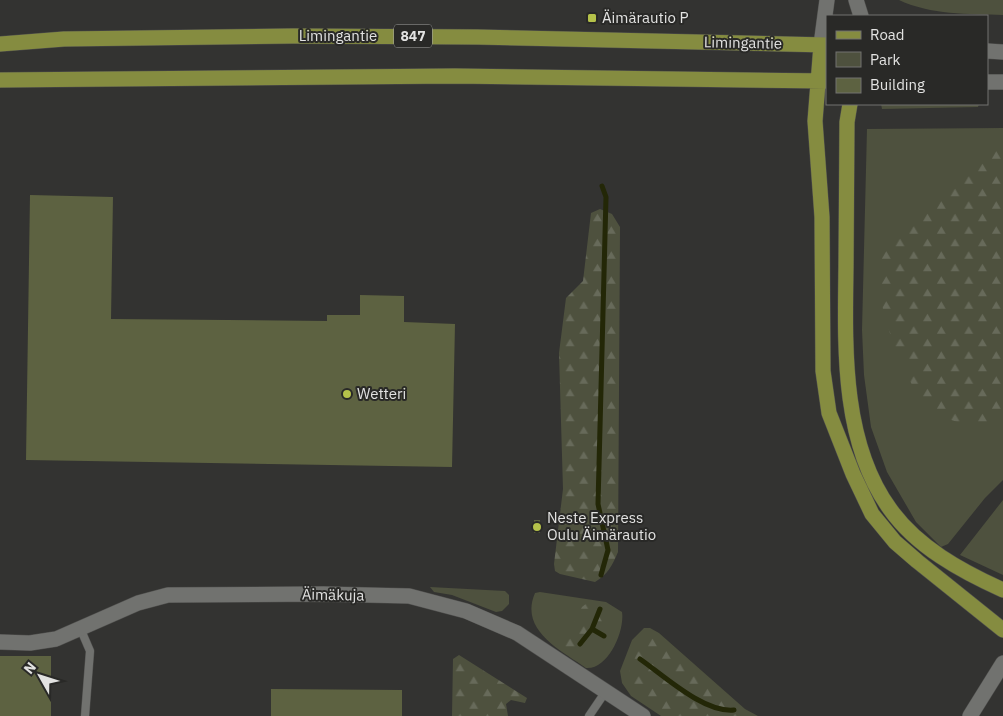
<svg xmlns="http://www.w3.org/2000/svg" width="1003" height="716" viewBox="0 0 1003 716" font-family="'IBM Plex Sans',sans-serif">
<defs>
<pattern id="forest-firs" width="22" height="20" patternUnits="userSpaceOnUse" patternTransform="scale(1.25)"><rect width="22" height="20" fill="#4e513e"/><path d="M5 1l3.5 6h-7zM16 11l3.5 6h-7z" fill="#676a5a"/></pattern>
</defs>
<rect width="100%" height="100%" fill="#333331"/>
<path fill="#4e513e" d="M899,0H1003V15C968,14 931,15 899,0Z
M881,104H979L978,107L882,109Z
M1003,128V480L985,498L948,544L941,547L916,522L887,472L871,427L864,375L862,330L867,129Z
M1003,500V575L960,555Z
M430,587L505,591L509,595V604L502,611L496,612L452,595L434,592Z
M540,592L606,602L622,612C625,631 608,670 586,668C560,650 519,630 535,593Z
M644,628H650L659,633L745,709L758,716H661L631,696L622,683L620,671L632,640Z"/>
<path fill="url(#forest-firs)" d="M992,151H1003V422L960,423L929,412L912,385L893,344L875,281L882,255Z
M600,209L612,214L620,227L618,552C612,566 608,574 595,582L560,574L555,571L554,564L563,489L559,353L566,298L583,281L591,213Z
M587,603L604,605L609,614C601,637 590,654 564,649L562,646L582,607Z
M651,634L662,638L744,716H667L640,699L630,685L629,672L643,638Z
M459,655L527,698L525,703L511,700L506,704L508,716H452L453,659Z"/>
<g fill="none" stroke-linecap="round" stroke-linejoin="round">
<path stroke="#232707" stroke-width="5" d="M601,575L608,550L598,504L606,197L602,186
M592,629L604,636
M580,644L592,629L600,609
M640,659C664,676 704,713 734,710"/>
</g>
<path fill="#5d6241" d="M30,195L113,197L111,319L327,321V315H360V295L404,296V322L455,324L452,467L26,460Z
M534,520H540V533H534Z
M0,656H51V716H0Z
M271,689L402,690V716H271Z"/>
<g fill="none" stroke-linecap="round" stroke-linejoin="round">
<g stroke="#4f4f4d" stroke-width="9">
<path id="service" d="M81,630L90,651L85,716
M589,716L606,691"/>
</g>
<g stroke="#4f4f4d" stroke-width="16">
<path id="minor" d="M856,0L861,16
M821,45L827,0
M0,642L30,643L56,639L138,603L168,595L323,594L409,596L466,611L517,633L643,716"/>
</g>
<g stroke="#4f4f4d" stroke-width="16">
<path id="secondary" d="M987,51L1003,52
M987,82H1003
M970,716L1003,663"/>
</g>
<g stroke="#4f4f4d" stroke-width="16">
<path id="primary" d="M0,44L64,39L293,36L477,37L827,45
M821,45L815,121L822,217L823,371L829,413L853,474L872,514L895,542L917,561L1003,630
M0,80L455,76L827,81
M850,104L847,122C847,170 846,218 846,266C845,345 841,442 890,509C917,547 961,571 1003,590"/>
</g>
<use href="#service" stroke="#71726f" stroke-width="8"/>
<use href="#minor" stroke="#71726f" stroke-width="15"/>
<use href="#secondary" stroke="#71726f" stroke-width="15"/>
<use href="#primary" stroke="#858c40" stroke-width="15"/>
</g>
<g fill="#b5c24a" stroke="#292927" stroke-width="2">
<rect x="587" y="13" width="10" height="10" rx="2.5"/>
<circle cx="347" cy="394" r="5"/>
<circle cx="537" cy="527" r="5"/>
</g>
<g text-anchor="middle" stroke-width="4" stroke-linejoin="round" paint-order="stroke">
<rect fill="#292927" stroke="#aaaaa9" stroke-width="1" x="394" y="24.5" width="38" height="23" rx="4"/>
<g font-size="14" font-weight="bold" fill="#e2e2e1">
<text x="413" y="41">847</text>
</g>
<g font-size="15" fill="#e2e2e1" stroke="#292927" text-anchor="start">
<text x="602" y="23">Äimärautio P</text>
<text x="357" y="399">Wetteri</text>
<text x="547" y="523">Neste Express<tspan x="547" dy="17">Oulu Äimärautio</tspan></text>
</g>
<g font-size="15" fill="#e2e2e1" stroke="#292927">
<text x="338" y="41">Limingantie</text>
<text transform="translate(743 43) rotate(1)" y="5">Limingantie</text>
<text transform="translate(333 595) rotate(1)" y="5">Äimäkuja</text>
</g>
</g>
<rect x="826" y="15" width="162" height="90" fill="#292927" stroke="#737371"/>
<rect x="836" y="31" width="25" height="8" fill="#858c40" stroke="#737371"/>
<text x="870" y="40" font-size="15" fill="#e2e2e1">Road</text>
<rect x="836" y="52" width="25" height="15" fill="#4e513e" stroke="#737371"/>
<text x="870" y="65" font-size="15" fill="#e2e2e1">Park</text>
<rect x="836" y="78" width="25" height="15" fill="#5d6241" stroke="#737371"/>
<text x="870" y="90" font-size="15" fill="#e2e2e1">Building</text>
<g transform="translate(40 676) rotate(309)" stroke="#292927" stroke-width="4" paint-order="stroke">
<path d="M0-4L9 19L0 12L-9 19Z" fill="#e2e2e1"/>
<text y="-8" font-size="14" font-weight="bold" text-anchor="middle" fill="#e2e2e1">N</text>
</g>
</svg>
